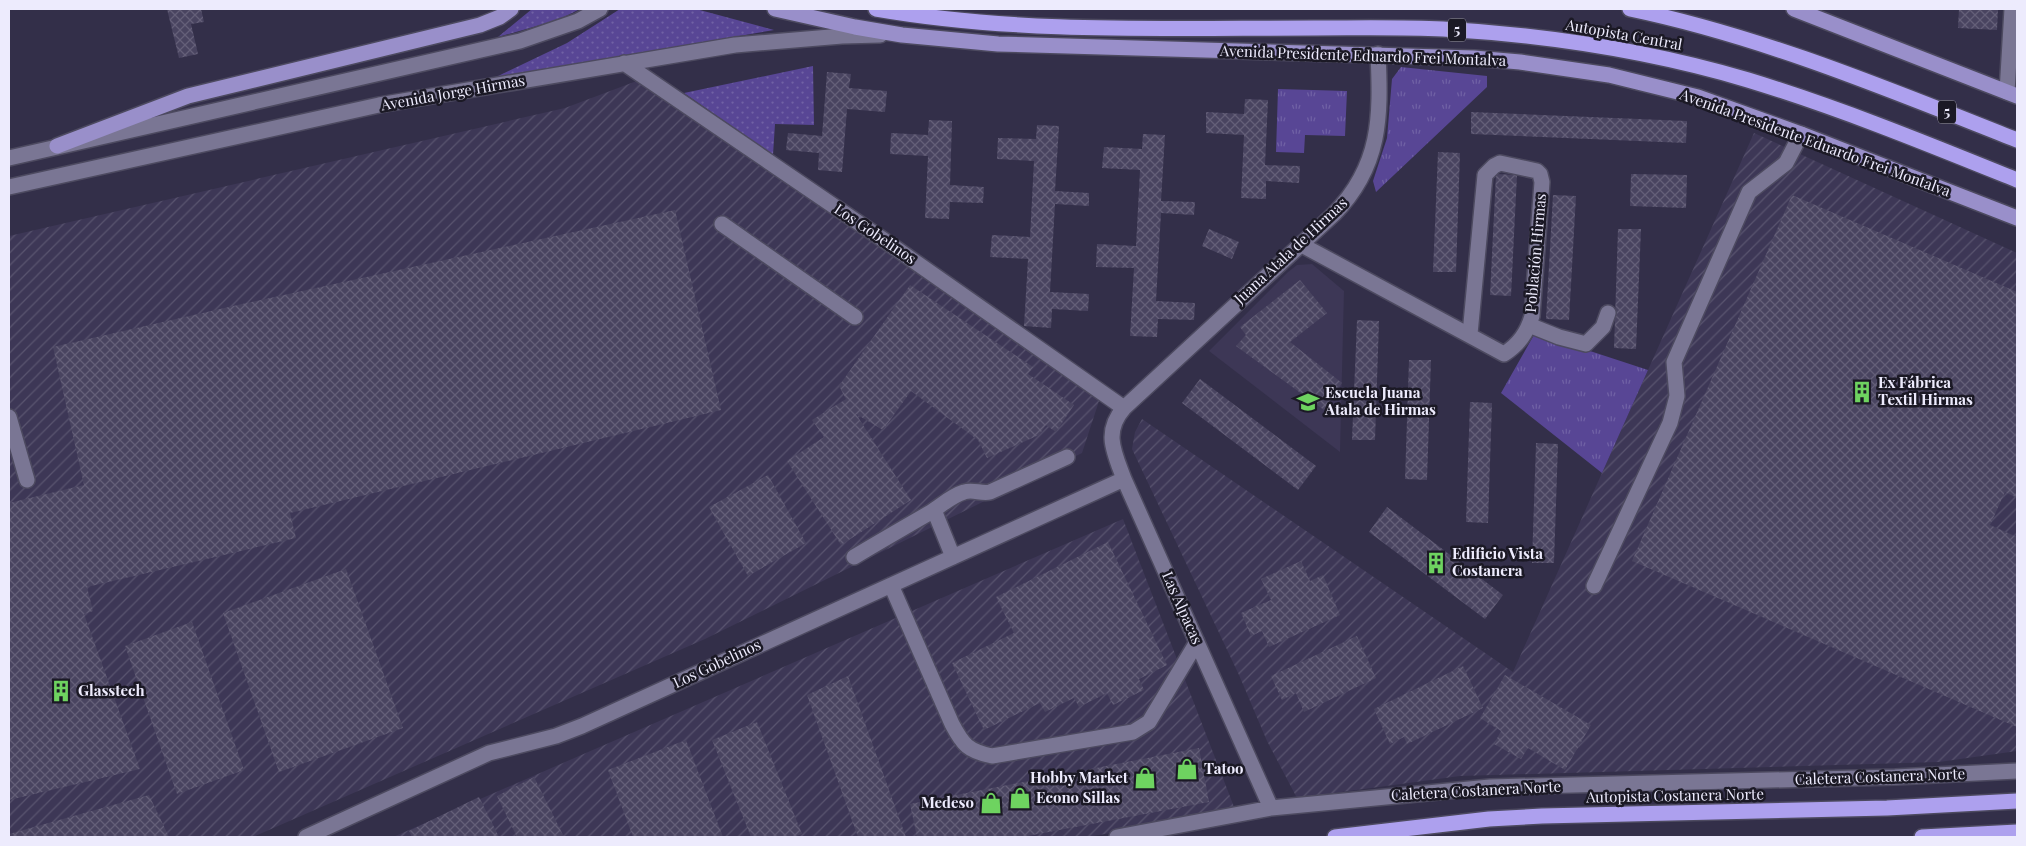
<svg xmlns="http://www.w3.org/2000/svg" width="2026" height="846" viewBox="0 0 2026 846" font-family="'Playfair Display',serif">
<defs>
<pattern id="industrial-furrows" width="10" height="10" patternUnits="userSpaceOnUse" patternTransform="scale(1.25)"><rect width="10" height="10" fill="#3d3756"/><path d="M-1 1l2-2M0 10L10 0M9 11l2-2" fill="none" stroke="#59546f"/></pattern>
<pattern id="grass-dots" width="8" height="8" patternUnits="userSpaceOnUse" patternTransform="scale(1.25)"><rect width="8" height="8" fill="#584695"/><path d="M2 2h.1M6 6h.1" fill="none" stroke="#7061a5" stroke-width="1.8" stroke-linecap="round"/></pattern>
<pattern id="park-tufts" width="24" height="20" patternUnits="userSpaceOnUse" patternTransform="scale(1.25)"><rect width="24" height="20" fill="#584695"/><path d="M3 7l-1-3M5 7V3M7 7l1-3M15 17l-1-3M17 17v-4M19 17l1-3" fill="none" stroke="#7061a5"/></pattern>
<pattern id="building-cross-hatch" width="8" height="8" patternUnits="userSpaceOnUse" patternTransform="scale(1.25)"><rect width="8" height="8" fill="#494460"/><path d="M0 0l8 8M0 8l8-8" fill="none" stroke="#645f78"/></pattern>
</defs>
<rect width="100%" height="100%" fill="#332f49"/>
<path fill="#3d3756" d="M1312,264L1344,291L1340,452L1209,351L1288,272L1297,265Z"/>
<path fill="url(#industrial-furrows)" d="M642,79L1100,398L1082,453L705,639L253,837H9V236L565,108Z
M1754,133L2017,253V751L1939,762L1460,776L1297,798L1267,741L1239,675L1132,449L1135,432L1142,419L1513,672Z
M1123,519L1236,812L1087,837H393Z"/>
<path fill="url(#grass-dots)" d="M532,9H580L558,20L498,37Z
M620,9H696L774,30L494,78L567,43Z
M813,66L814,125L775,124L773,155L684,93Z"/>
<path fill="url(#park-tufts)" d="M1401,67L1487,76V87L1376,192L1373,181L1387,138L1392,79Z
M1278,89L1347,91L1345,136L1305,135L1304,153L1276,152Z
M1535,333L1648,370L1602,473L1501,393Z"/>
<path fill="url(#building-cross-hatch)" d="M167,9H201L204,22L191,24L198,54L179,58Z
M1959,9H1998L1997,30L1958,28Z
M827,72L851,74L849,88L887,91L885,112L847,109L842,172L818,170L819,153L786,150L788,133L822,136Z
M1245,99L1268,100L1265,165L1300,166L1299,183L1266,181V199L1241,198L1244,135L1206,133V112L1244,114Z
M1471,112L1687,121L1686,143L1471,134Z
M929,120L952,121L950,185L984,187L983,203L950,202L949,219L925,218L928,156L890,154L891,133L928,135Z
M1037,125L1059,126L1055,191L1089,193V206L1055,204L1050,292L1089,294L1088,311L1052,309L1051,328L1024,326L1028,259L990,257L992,235L1030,237L1034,161L997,159L998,138L1036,139Z
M1143,134L1165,135L1161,201L1195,202L1194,215L1161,213L1156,301L1195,303L1194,320L1158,319L1157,337L1130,336L1134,268L1096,267L1097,244L1136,246L1140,170L1102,168L1104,147L1142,149Z
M1438,152L1460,153L1456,272H1433Z
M1496,174L1517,175L1511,296L1490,295Z
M1631,174L1687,175L1686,208L1630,206Z
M1553,195L1576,196L1569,320L1546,319Z
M1792,195L2017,292V498L2005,492L1990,525L2017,537V727L1632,561Z
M675,210L721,410L290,513L296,538L87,587L93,611L84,614L140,769L9,800V503L84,485L53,347L242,304Z
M1209,229L1239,242L1232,259L1202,246Z
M1618,229H1641L1636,349L1614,348Z
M1300,280L1327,313L1290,342L1342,383L1324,410L1236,346L1246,335L1240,327Z
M910,285L1033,367L1028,374L1074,405L1056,432L1046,425L1039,435L987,458L978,440L911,391L883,430L856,414L911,500L841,545L787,461L824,437L812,420L846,399L839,386Z
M1357,320L1379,321L1375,440H1352Z
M1409,360H1431L1427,480L1405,479Z
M1200,379L1316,466L1298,490L1182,403Z
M1470,402L1492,403L1488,523L1466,522Z
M1536,443L1558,444L1554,563H1532Z
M768,475L806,543L748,576L709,507Z
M1387,507L1503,595L1485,619L1369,532Z
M1108,542L1167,665L1139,679L1144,690L1113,705L1107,693L1079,707L1074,698L1045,712L1040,703L984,730L952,663L1014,633L996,597Z
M1301,561L1310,581L1323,575L1340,615L1269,647L1262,631L1251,636L1241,613L1271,600L1261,579Z
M346,569L403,728L279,772L223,613Z
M192,622L244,770L177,794L125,646Z
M1357,636L1376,678L1304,712L1296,693L1282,700L1271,676Z
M1463,666L1483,708L1407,744L1404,737L1390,744L1374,709Z
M1505,675L1591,725L1565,770L1528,748L1521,759L1494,744L1501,731L1480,718Z
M848,676L906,837H858L807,695Z
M757,722L802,834L793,837H751L712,740Z
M686,740L723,837H633L608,770Z
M1199,748L1209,802L1022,837H917L910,804Z
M534,777L564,837H517L497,796Z
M149,795L169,837H9V834Z
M479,797L499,837H412L409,831Z"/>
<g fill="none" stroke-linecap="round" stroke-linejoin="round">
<g stroke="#4d4a60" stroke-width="18">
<path id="minor" d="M624,63L891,245L1124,408
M2007,92L2012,9
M9,158L520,41L578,21L600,9
M9,187L379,105L735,45L842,36L880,35
M722,224L855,317
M1300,244L1504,354C1519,344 1527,333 1532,316L1542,182L1540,174L1537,171L1500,163L1494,166L1485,175L1470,334
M1529,325L1559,337L1586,344L1603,327L1608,313
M9,417L27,480
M934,510L953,557
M854,557C879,542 905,527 931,512C942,505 951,496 964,492C973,489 981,494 990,492L1067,457
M891,585L952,724C963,745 968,751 992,756L1133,732L1149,722L1197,642
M1594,586L1670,423L1677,396L1674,362L1749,192L1786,163L1801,134
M1271,808L1124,479C1114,452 1103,432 1124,408L1334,214C1381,166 1381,117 1378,54
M306,837L489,753L556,736L582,726L1124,479
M1117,837L1271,808L1490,787L1895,777L2017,771"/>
</g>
<g stroke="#4d4a60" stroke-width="18">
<path id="major" d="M775,9L855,27L902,35L998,44L1474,58L1520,62L1609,75L1698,97L1801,134L2017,218
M1794,9L2017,96
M57,146L188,96L480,25L500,17L511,9"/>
</g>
<g stroke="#4d4a60" stroke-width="18">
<path id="highway" d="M876,9C1020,34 1168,28 1314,28C1357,28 1400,27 1443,29C1545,35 1650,51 1748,80C1840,108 1928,144 2017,180
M1630,9C1764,37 1890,90 2017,140
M1335,837L1489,819L1542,816L1887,808L2017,801
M1922,837L2017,832"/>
</g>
<use href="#minor" stroke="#7a7694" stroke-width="15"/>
<use href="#major" stroke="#998fca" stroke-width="15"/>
<use href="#highway" stroke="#ada0ee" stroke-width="15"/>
</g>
<defs>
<g id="building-bare" transform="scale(1.725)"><path d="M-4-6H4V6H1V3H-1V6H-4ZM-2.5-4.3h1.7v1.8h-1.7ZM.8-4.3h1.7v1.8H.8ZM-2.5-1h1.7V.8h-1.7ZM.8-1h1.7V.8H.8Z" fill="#6ed360" stroke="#1b1925" stroke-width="2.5" paint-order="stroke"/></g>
<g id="school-bare" transform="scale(1.725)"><path d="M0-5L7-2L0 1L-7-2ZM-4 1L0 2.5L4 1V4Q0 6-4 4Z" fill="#6ed360" stroke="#1b1925" stroke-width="2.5" paint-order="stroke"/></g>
<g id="shop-bare" transform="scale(1.725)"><path d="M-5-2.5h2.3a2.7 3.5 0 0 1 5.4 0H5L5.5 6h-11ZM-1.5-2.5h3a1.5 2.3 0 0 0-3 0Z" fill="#6ed360" stroke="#1b1925" stroke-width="2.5" paint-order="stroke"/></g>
</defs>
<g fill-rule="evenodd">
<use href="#building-bare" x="1862" y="392"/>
<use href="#school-bare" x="1308" y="402"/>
<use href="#building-bare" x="1436" y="563"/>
<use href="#building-bare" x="61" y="691"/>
<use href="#shop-bare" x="1187" y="769"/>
<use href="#shop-bare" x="1145" y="778"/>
<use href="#shop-bare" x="1020" y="798"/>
<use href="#shop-bare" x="991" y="803"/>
</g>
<g text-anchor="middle" stroke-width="5" stroke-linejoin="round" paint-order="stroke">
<g fill="#1b1925" stroke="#aeacbc" stroke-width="1">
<rect x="1448" y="18.5" width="18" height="23" rx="4"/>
<rect x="1938" y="100.5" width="18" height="23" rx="4"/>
</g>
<g font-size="14" font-weight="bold" fill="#edebfd">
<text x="1457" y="35">5</text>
<text x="1947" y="117">5</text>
</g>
<g font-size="15" fill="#edebfd" stroke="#1b1925">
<text transform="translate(1624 35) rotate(10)" y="5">Autopista Central</text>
<text transform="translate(1363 56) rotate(2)" y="5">Avenida Presidente Eduardo Frei Montalva</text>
<text transform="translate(453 93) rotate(-10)" y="5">Avenida Jorge Hirmas</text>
<text transform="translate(1815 143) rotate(20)" y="5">Avenida Presidente Eduardo Frei Montalva</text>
<text transform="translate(875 234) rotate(34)" y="5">Los Gobelinos</text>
<text transform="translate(1291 251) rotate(-43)" y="5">Juana Atala de Hirmas</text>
<text transform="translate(1536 253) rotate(-85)" y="5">Población Hirmas</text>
<text transform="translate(1182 608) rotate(66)" y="5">Las Alpacas</text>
<text transform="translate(717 664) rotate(-25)" y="5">Los Gobelinos</text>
<text transform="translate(1880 777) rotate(-2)" y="5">Caletera Costanera Norte</text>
<text transform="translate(1476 791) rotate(-3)" y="5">Caletera Costanera Norte</text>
<text transform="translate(1675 796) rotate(-1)" y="5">Autopista Costanera Norte</text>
</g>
<g font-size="15" font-weight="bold" fill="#edebfd" stroke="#1b1925" text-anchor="start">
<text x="1878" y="388">Ex Fábrica<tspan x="1878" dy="17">Textil Hirmas</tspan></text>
<text x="1325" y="398">Escuela Juana<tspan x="1325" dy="17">Atala de Hirmas</tspan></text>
<text x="1452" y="559">Edificio Vista<tspan x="1452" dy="17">Costanera</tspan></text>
<text x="78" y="696">Glasstech</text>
<text x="1204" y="774">Tatoo</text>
<text x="1128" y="783" text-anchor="end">Hobby Market</text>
<text x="1036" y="803">Econo Sillas</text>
<text x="974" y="808" text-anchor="end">Medeso</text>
</g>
</g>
<rect width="2026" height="846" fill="none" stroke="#edebfd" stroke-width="20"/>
</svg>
